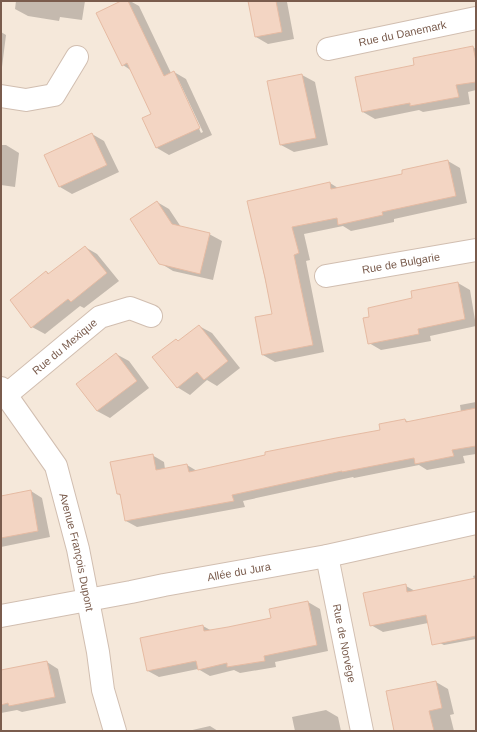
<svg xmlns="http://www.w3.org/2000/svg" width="477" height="732" viewBox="0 0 477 732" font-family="Arial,sans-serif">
<rect width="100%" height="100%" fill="#fdf6ec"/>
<path fill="#f5e8da" d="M1,1H476V731H1Z"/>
<path fill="#0003" fill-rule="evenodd" d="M16,1H85L82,20L60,17L59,21L28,16L15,9Z
M123,1H130L139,6L171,73L174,72L186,79L212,135L169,155L157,148L152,115L132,71L123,65ZM177,81H179L203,132L201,133Z
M249,1H295L287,2L294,39L268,44L256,37Z
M1,32L6,35L2,67H1Z
M473,47L476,49V90L468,92L470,104L423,112L419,110L375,119L363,112L415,66Z
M302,75L315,82L328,145L294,152L281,145L269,82Z
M92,134L104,141L119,172L72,194L60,187Z
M1,145H6L19,153L15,187L1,185Z
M448,161L460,168L467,203L394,219V222L351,231L343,226L304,234L310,260L306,261L324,352L275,362L263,355L256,318L273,315L248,202L330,183L338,188L404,174Z
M157,202L169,209L181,227L209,234L222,241L213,280L173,271L160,263Z
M85,247L97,254L119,281L84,308L80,306L45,334L32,327L47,272L50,274Z
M458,283L470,290L476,326L430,336L431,341L381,350L369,343L370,318L413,299Z
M199,326L212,333L240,368L217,386L207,380L190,395L177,387L179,342Z
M116,354L129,361L149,388L110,418L97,411Z
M476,402V454L463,456L465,463L427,470L419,465L354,478L353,477L243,501L245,507L137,527L126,521L121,496L118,494L152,455L164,462L165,469L187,465L197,471L381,431L405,420L409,422L461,412L460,405Z
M31,491L42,498L50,537L1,547V497Z
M476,575V639L444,645L432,639L428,623L383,632L371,625L406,586L415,591L474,579L473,576Z
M308,602L320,609L328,651L275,662L276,667L240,673L234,670L210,676L198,669L159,677L148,671L203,626L212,631L272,618Z
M47,662L58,669L66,703L22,712L17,710L1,713V671Z
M436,682L448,689L454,714L450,715L454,731H395Z
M326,710L338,717L341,731H295L292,717Z
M210,726L218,731H188Z"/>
<path fill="#f3d5c3" stroke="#e6bba3" d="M121,1H128L164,76L174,71L200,128L156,148L142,118L151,114L127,63L122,66L96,13Z
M248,1H276L282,32L255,37Z
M473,46L476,61V82L456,85L459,97L410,106V103L362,112L355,77L414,65L413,58Z
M302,74L316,138L280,145L267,81Z
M92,133L107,165L59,187L44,155Z
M448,160L456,196L382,212L383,215L338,225L337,218L292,227L299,253L294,255L313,345L262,355L255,317L272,314L265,278L247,201L330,182L331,189L402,174V170Z
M157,201L172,224L210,233L200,274L159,264L130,219Z
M85,246L107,273L71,302L68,299L31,328L10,300L46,271L48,274Z
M458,282L465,319L418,329L419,334L368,344L363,318L369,317L368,308L412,298L411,291Z
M199,325L228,361L204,380L197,372L177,388L152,357L176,339L178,341Z
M116,353L137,381L97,411L76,384Z
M476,408V446L452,450L454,456L415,464L414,458L342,472V471L232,495L234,501L125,521L120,494H117L110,462L153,454L156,470L187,464L189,472L265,455V452L336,438L380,430L379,424L405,419L406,422Z
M31,490L38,531L1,538V496Z
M476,578V636L432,645L426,615L370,626L363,593L406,584L407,592Z
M308,601L317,645L264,656L265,661L227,667V663L198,670L196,661L147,671L140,638L203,625L204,631L228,627L271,618L269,609Z
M47,661L55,697L9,706L8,703L1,705V670Z
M436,681L442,708L429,711L434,731H394L386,691Z"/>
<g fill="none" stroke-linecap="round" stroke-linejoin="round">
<g stroke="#d1beb0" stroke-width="24">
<g id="minor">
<path id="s1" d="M328,49L476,18"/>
<path d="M1,96L26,100L54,95L77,57"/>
<path id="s2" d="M326,276L476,250"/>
<path id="s3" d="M1,388L56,466L78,549L98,652L103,690L115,731"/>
<path id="s4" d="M6,395L100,317L130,308L151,316"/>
<path id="s5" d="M327,556L362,731"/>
<path id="s6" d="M1,616L131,592L164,585L327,556L476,523"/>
</g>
</g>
<use href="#minor" stroke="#fff" stroke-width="22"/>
</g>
<g text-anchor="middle" stroke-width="3.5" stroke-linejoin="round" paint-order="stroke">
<g font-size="11" fill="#7a5c4d" stroke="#fffaf3">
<text dy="4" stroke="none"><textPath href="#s1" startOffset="76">Rue du Danemark</textPath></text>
<text dy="4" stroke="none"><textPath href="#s2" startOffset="76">Rue de Bulgarie</textPath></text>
<text dy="4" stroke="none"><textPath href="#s4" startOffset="76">Rue du Mexique</textPath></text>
<text dy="4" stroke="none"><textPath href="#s3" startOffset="184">Avenue François Dupont</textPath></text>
<text dy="4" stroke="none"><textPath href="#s6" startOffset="242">Allée du Jura</textPath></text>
<text dy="4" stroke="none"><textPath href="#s5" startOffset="89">Rue de Norvège</textPath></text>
</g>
</g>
<rect width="477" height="732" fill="none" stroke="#7a5c4d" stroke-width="4"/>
</svg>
